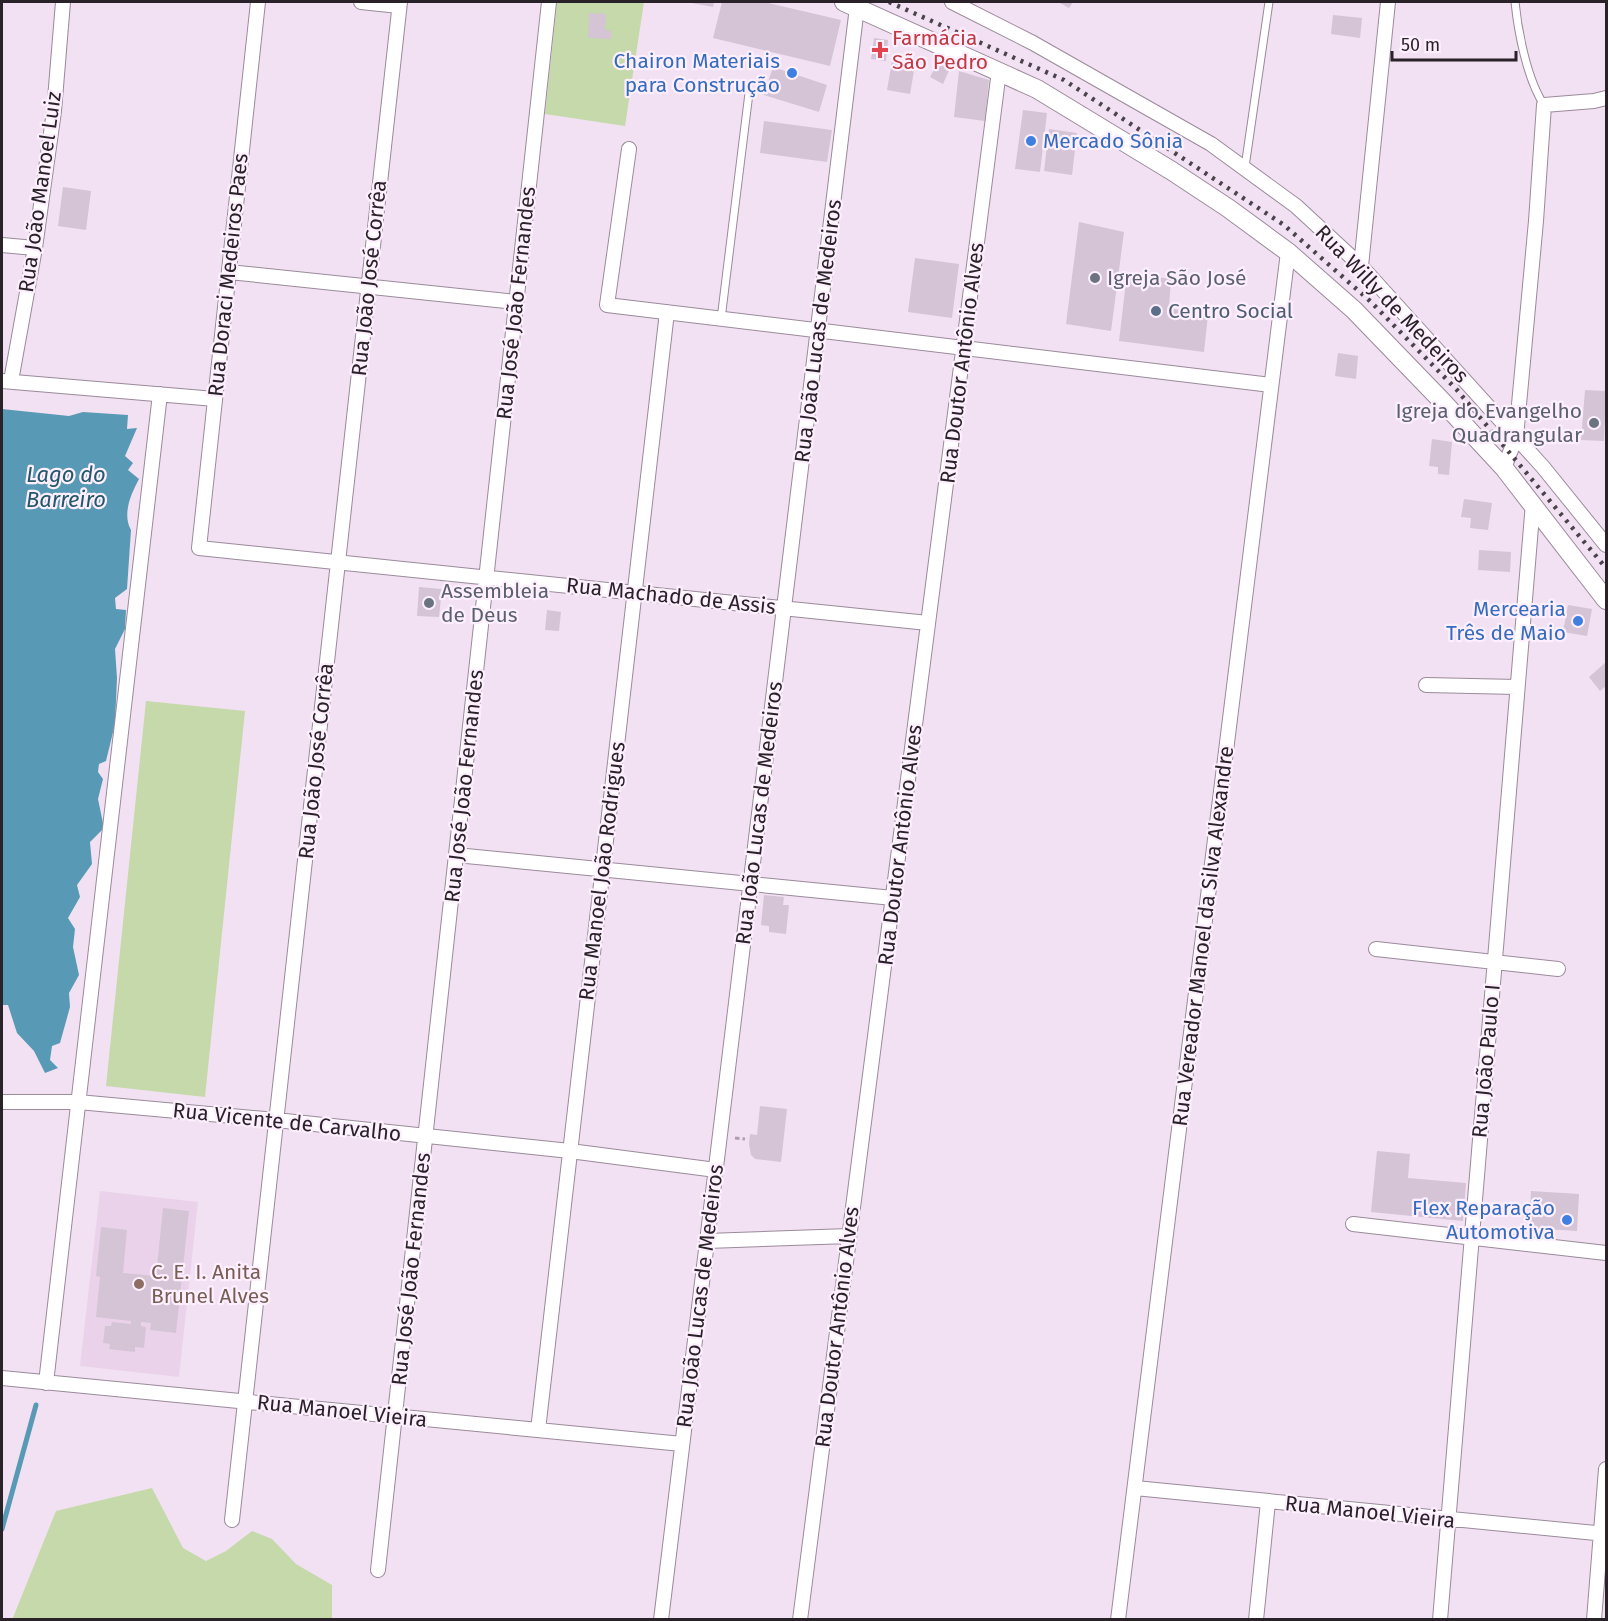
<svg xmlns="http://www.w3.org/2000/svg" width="1608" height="1621" viewBox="0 0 1608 1621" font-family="'Fira Sans',sans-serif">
<rect width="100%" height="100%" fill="#f2e1f2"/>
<path fill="#ead3ea" d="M100,1191L198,1202L179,1377L80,1366Z"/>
<path fill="#c5d9aa" d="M557,2H644L625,126L545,114Z
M146,701L245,711L205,1097L106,1086Z
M152,1488L183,1548L206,1561L226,1551L252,1531L272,1539L296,1564L332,1585V1619L12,1620L56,1511Z"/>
<path fill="#589ab5" d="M2,409L69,416L83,412L128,415L127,429L137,428L125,456L133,463L128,470L139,479C131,494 122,514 131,530L127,589L115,598L116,609L126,610L125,629L115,649L117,678L115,724L106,761L99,764L98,772L103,779L98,799L104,828L90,842L92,864L77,885L80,897L68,918L75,929L73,947L79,975L69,993L70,1007L60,1043L52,1046L50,1060L58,1068L45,1073L34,1051L17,1033L8,1005H2Z"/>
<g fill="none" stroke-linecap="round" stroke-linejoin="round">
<path stroke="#589ab5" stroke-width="5" d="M2,1529L36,1405"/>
</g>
<path fill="#d4c4d6" d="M686,2H714L713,7Z
M722,2H764L841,20L830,66L713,38Z
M1058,2H1073L1069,8Z
M589,13L606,14L605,30L611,31V39L588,38Z
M1333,15L1362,18L1360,38L1331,34Z
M874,38L888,40L886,61L871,59Z
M939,60L951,66L943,84L930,77Z
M892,61L915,65L910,94L887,90Z
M773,67L827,85L819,112L764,95Z
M959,71L989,80L985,121L954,117Z
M1023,110L1047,113L1040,172L1015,169Z
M764,121L832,130L827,162L760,153Z
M1049,129L1077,133L1072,175L1044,171Z
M63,187L91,191L86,230L58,226Z
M1079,222L1124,232L1111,331L1066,324Z
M915,258L959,264L952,318L908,312Z
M1127,273L1171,279L1169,308L1208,315L1204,352L1119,341Z
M1338,353L1358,356L1356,379L1335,376Z
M1585,390L1606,391L1604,441L1581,440Z
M1432,439L1452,442L1449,475L1438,474V467L1429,466Z
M1464,499L1492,503L1488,530L1470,528L1471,518L1461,517Z
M1479,550L1511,552L1510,572L1478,570Z
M419,587L442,589L439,617L417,616Z
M1568,605L1592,609L1587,636L1563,632Z
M547,610L561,612L559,631L545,630Z
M1606,662V686L1600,691L1589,677Z
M764,895L784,897L783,905H789L786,934L769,932V926L761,925Z
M760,1106L787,1109L781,1162L755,1159L751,1155L749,1144L750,1134L757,1135Z
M1377,1151L1410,1154L1408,1178L1466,1183L1463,1221L1371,1212Z
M1531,1191L1579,1194L1577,1231L1529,1228Z
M163,1208L189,1211L176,1333L150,1330L151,1323L141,1322V1326L146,1327L144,1348L135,1347V1352L109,1349L110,1344L103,1343L105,1326H111L112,1322L131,1324V1321L96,1317L100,1277L96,1276L101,1227L127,1230L123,1273L156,1276Z"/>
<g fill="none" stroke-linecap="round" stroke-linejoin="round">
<g stroke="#9a8a9a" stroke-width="9">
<path id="service" d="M1515,2C1518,32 1527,79 1544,105
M1245,167L1269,2
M721,319L749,93"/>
</g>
<g stroke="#9a8a9a" stroke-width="16">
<path id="minor" d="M258,2L199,548L928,623
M361,2L399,6
M952,2L1033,43L1211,144L1296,206L1361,266L1543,467L1606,545
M629,149L607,305L1271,385
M2,245L35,248
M1361,266L1388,2
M229,272L516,302
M2,381L215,399
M11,381L35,248L54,111L63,2
M1504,468L1516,437L1536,221L1544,105L1594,101L1606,98
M1426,685L1517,687
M456,855L893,898
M1376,949L1558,969
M2,1102H78L276,1120L570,1151L716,1170
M1353,1224L1606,1253
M707,1241L849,1236
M2,1378L682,1444
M46,1383L160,394
M538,1430L667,312
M1135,1488L1606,1534
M232,1520L400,2
M378,1570L549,2
M661,1620L857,7
M800,1620L999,71
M1118,1620L1288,252
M1256,1620L1268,1502
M1440,1620L1533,503
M1594,1620L1606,1469"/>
</g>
<g stroke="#9a8a9a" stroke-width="20">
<path id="secondary" d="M844,2L1037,89L1172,171L1228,208L1288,252L1354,310L1441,400L1504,468L1606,600"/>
</g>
<path stroke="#ada0ad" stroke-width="3" stroke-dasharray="4.5 3" stroke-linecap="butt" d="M735,1138L745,1139"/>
<use href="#service" stroke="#fff" stroke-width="7"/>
<use href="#minor" stroke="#fff" stroke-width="14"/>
<use href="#secondary" stroke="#fff" stroke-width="18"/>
<path stroke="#4b434b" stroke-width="4.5" stroke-dasharray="3 6" stroke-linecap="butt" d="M889,2L1064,80L1284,225L1370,301L1457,390L1606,568"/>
</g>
<path fill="#e0444e" stroke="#fdeffd" stroke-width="2" d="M877 41h6v6h6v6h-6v6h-6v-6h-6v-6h6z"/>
<g fill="#3f7fe0" stroke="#fdeffd" stroke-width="2">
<circle cx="792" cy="73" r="6"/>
<circle cx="1031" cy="141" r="6"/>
<circle cx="1578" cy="621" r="6"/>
<circle cx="1567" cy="1220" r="6"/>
</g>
<g fill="#6b7280" stroke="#fdeffd" stroke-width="2">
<circle cx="1095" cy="278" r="6"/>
<circle cx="1594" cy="423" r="6"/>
<circle cx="429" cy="603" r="6"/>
</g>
<circle fill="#5c6f8a" stroke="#fdeffd" stroke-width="2" cx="1156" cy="311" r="6"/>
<circle fill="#8d6e63" stroke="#fdeffd" stroke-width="2" cx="139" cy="1284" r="6"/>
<g text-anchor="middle" stroke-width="4.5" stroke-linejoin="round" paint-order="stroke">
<g font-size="21" fill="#be3a42" stroke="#fdeffd" text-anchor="start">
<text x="892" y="45">Farmácia<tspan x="892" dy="24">São Pedro</tspan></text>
</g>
<g font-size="21" fill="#366cbe" stroke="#fdeffd" text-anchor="end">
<text x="780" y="68">Chairon Materiais<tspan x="780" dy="24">para Construção</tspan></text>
<text x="1043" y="148" text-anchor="start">Mercado Sônia</text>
<text x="1566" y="616">Mercearia<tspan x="1566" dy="24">Três de Maio</tspan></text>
<text x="1555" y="1215">Flex Reparação<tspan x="1555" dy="24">Automotiva</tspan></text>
</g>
<g font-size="21" fill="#292329" stroke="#fdeffd">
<text transform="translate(40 192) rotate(-82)" y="7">Rua João Manoel Luiz</text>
<text transform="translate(228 275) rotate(-84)" y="7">Rua Doraci Medeiros Paes</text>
<text transform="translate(369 278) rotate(-84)" y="7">Rua João José Corrêa</text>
<text transform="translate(516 303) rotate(-84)" y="7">Rua José João Fernandes</text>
<text transform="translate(1392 304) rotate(46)" y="7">Rua Willy de Medeiros</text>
<text transform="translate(818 331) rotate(-83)" y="7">Rua João Lucas de Medeiros</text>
<text transform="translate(962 363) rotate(-83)" y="7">Rua Doutor Antônio Alves</text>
<text transform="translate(671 596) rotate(6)" y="7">Rua Machado de Assis</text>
<text transform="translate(316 761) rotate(-84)" y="7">Rua João José Corrêa</text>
<text transform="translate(464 786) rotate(-84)" y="7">Rua José João Fernandes</text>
<text transform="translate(759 813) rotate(-83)" y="7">Rua João Lucas de Medeiros</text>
<text transform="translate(900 845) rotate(-83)" y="7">Rua Doutor Antônio Alves</text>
<text transform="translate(602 871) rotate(-83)" y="7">Rua Manoel João Rodrigues</text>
<text transform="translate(1203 936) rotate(-83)" y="7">Rua Vereador Manoel da Silva Alexandre</text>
<text transform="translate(1486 1061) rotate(-85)" y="7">Rua João Paulo I</text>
<text transform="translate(287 1122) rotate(6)" y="7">Rua Vicente de Carvalho</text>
<text transform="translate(411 1269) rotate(-84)" y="7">Rua José João Fernandes</text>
<text transform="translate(700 1296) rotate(-83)" y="7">Rua João Lucas de Medeiros</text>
<text transform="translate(837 1327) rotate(-83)" y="7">Rua Doutor Antônio Alves</text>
<text transform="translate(342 1411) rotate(6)" y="7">Rua Manoel Vieira</text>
<text transform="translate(1370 1512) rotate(6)" y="7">Rua Manoel Vieira</text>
</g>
<g font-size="21" fill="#5b616d" stroke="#fdeffd" text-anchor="start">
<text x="1107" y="285">Igreja São José</text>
<text x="1582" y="418" text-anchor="end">Igreja do Evangelho<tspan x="1582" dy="24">Quadrangular</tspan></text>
<text x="441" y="598">Assembleia<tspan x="441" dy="24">de Deus</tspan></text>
</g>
<g font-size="21" fill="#4e5e75" stroke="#fdeffd" text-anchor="start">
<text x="1168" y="318">Centro Social</text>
</g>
<g font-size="21" fill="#785e54" stroke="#fdeffd" text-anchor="start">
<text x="151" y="1279">C. E. I. Anita<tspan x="151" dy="24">Brunel Alves</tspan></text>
</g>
<g font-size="22" font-style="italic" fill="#23586c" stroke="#fdeffd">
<text x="66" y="482">Lago do<tspan x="66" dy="25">Barreiro</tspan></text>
</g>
</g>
<rect width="1608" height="1621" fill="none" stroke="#292329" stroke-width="6"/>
<path d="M1392 51v9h124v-9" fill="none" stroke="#292329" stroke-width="3"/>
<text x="1401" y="51" font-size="18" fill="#292329" stroke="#fdeffd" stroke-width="4.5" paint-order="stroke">50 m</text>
</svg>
